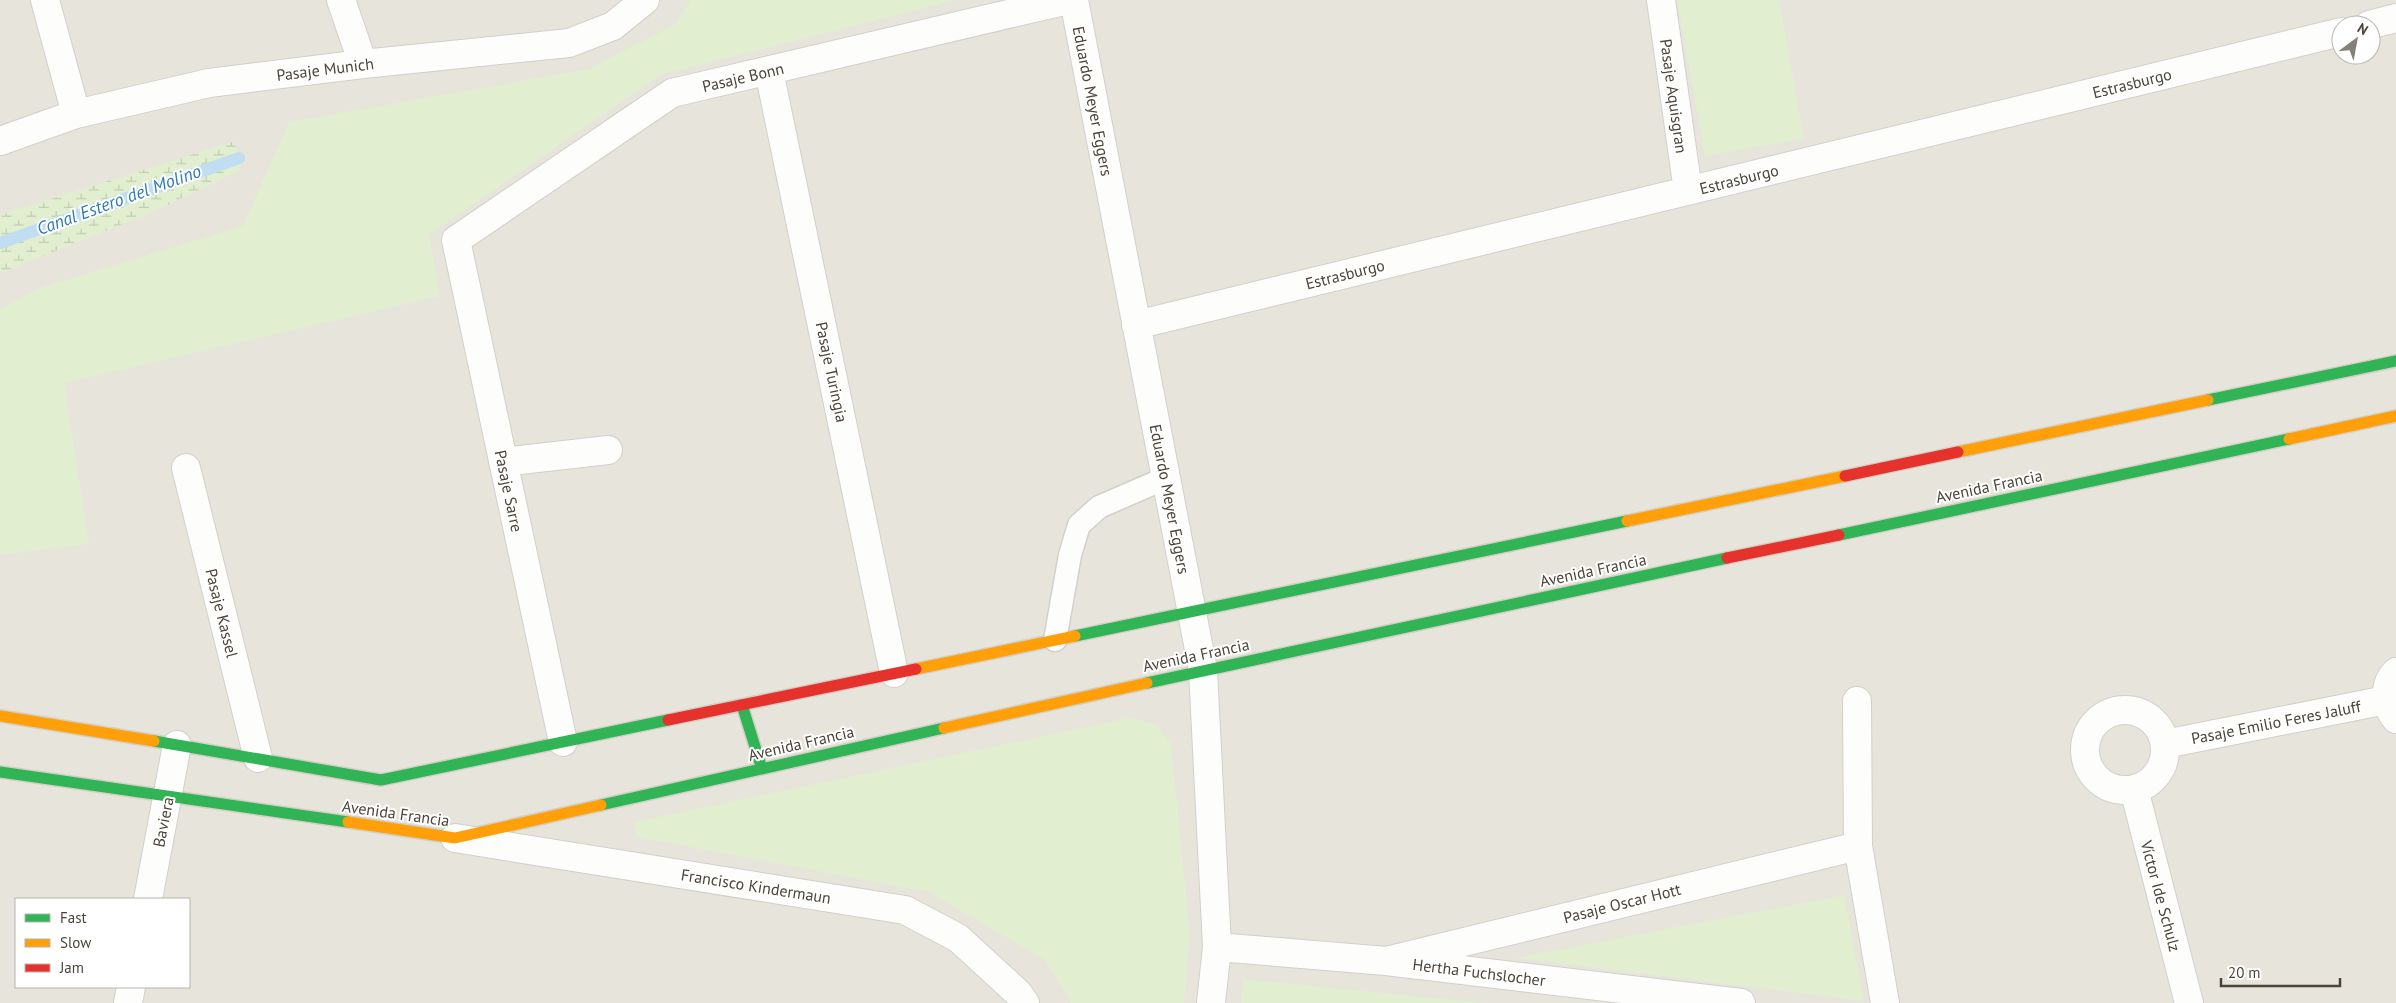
<svg xmlns="http://www.w3.org/2000/svg" width="2396" height="1003" viewBox="0 0 2396 1003" font-family="'PT Sans',sans-serif">
<defs>
<pattern id="wetland-marsh" width="20" height="14" patternUnits="userSpaceOnUse" patternTransform="scale(1.25)"><rect width="20" height="14" fill="#e1eecf"/><path d="M1 5h8M5 5V1M11 12h8M15 12V8" fill="none" stroke="#c3cdb2"/></pattern>
</defs>
<rect width="100%" height="100%" fill="#f4f2ee"/>
<path fill="#e7e4dc" fill-rule="evenodd" d="M0,0H2396V1003H0ZM2341,25H2371V55H2341ZM16,899H189V987H16Z"/>
<path fill="#e1eecf" d="M691,0H956L660,75L429,235L440,296L64,383L89,544L0,555V309L40,288L243,226L289,122L589,69L674,25Z
M1677,0H1779L1804,139L1705,156Z
M1130,718L1156,724L1171,744L1190,935L1184,1003H1071L1045,960L929,892L637,837L634,822Z
M1844,895L1864,1001L1516,958Z
M1243,979L1483,1003H1241Z"/>
<path fill="url(#wetland-marsh)" d="M232,142L235,144L241,165L237,172L148,214L0,273V215Z"/>
<g fill="none" stroke-linecap="round" stroke-linejoin="round">
<path stroke="#c0ddf1" stroke-width="12" d="M0,243L239,158"/>
<g stroke="#d2d0cb" stroke-width="25">
<path id="lane" d="M1055,640L1070,555L1079,525L1099,507L1166,478"/>
</g>
<g stroke="#d2d0cb" stroke-width="30">
<path id="street" d="M45,0L76,114
M341,0L363,64
M1074,0L1203,670L1217,947L1211,1003
M1661,0L1688,191
M2369,25L2396,18
M769,71L894,673
M0,141L76,114L209,83L363,64L569,43L613,26L645,0
M1136,325L2341,32
M503,462L608,450
M186,468L258,758
M2396,672C2383,685 2385,706 2396,719
M2085 750a40 40 0 1 1 80 0a40 40 0 1 1-80 0Z
M563,742L456,240L672,93L1068,0
M2165,744L2386,700
M2134,789L2189,1003
M455,838L905,910L958,938L1018,993L1025,1003
M1858,846L1885,1003
M148,899L177,745
M1217,947L1386,961L1741,1003
M1386,961L1858,846L1857,701
M128,1003L131,987"/>
</g>
<g stroke="#d3cfc5" stroke-width="14">
<path id="fast" d="M2208,400L2396,361
M1839,535L2289,439
M1075,636L1627,521
M1147,683L1727,558
M742,705L762,769
M154,741L381,780L668,720
M0,772L348,822
M601,805L944,728"/>
</g>
<g stroke="#d3cfc5" stroke-width="14">
<path id="slow" d="M2289,439L2396,416
M1958,452L2208,400
M1627,521L1845,476
M916,669L1075,636
M0,716L154,741
M944,728L1147,683
M348,822L455,838L601,805"/>
</g>
<g stroke="#d3cfc5" stroke-width="14">
<path id="jam" d="M1845,476L1958,452
M1727,558L1839,535
M668,720L916,669"/>
</g>
<use href="#lane" stroke="#fdfdfc" stroke-width="22"/>
<use href="#street" stroke="#fdfdfc" stroke-width="28"/>
<use href="#fast" stroke="#30b455" stroke-width="11"/>
<use href="#slow" stroke="#ff9f0a" stroke-width="11"/>
<use href="#jam" stroke="#e5322d" stroke-width="11"/>
</g>
<g text-anchor="middle" stroke-width="4" stroke-linejoin="round" paint-order="stroke">
<g font-size="16" fill="#4b4439" stroke="#fff">
<text transform="translate(325 69) rotate(-7)" y="6">Pasaje Munich</text>
<text transform="translate(743 77) rotate(-13)" y="6">Pasaje Bonn</text>
<text transform="translate(2132 83) rotate(-14)" y="6">Estrasburgo</text>
<text transform="translate(1674 96) rotate(82)" y="6">Pasaje Aquisgran</text>
<text transform="translate(1093 101) rotate(79)" y="6">Eduardo Meyer Eggers</text>
<text transform="translate(1739 179) rotate(-14)" y="6">Estrasburgo</text>
<text transform="translate(1345 274) rotate(-14)" y="6">Estrasburgo</text>
<text transform="translate(832 372) rotate(78)" y="6">Pasaje Turingia</text>
<text transform="translate(1989 486) rotate(-12)" y="6">Avenida Francia</text>
<text transform="translate(509 491) rotate(78)" y="6">Pasaje Sarre</text>
<text transform="translate(1170 499) rotate(79)" y="6">Eduardo Meyer Eggers</text>
<text transform="translate(1593 570) rotate(-12)" y="6">Avenida Francia</text>
<text transform="translate(222 613) rotate(76)" y="6">Pasaje Kassel</text>
<text transform="translate(1196 655) rotate(-12)" y="6">Avenida Francia</text>
<text transform="translate(2276 722) rotate(-11)" y="6">Pasaje Emilio Feres Jaluff</text>
<text transform="translate(801 743) rotate(-13)" y="6">Avenida Francia</text>
<text transform="translate(396 813) rotate(8)" y="6">Avenida Francia</text>
<text transform="translate(163 822) rotate(-79)" y="6">Baviera</text>
<text transform="translate(756 886) rotate(9)" y="6">Francisco Kindermaun</text>
<text transform="translate(2161 896) rotate(75)" y="6">Víctor Ide Schulz</text>
<text transform="translate(1622 903) rotate(-14)" y="6">Pasaje Oscar Hott</text>
<text transform="translate(1479 972) rotate(7)" y="6">Hertha Fuchslocher</text>
</g>
<g font-size="18" font-style="italic" fill="#2e7ab2" stroke="#fff">
<text transform="translate(119 200) rotate(-20)" y="6">Canal Estero del Molino</text>
</g>
</g>
<rect x="15" y="898" width="175" height="90" fill="#ffffff" stroke="#b7b4b0"/>
<rect x="25" y="914" width="25" height="8" fill="#30b455" stroke="#b7b4b0"/>
<text x="60" y="923" font-size="15" fill="#4b4439">Fast</text>
<rect x="25" y="939" width="25" height="8" fill="#ff9f0a" stroke="#b7b4b0"/>
<text x="60" y="948" font-size="15" fill="#4b4439">Slow</text>
<rect x="25" y="964" width="25" height="8" fill="#e5322d" stroke="#b7b4b0"/>
<text x="60" y="973" font-size="15" fill="#4b4439">Jam</text>
<g transform="translate(2356 40) rotate(32)"><circle r="24" fill="#ffffff" stroke="#b7b4b0"/>
<path d="M0-4L9 19L0 12L-9 19Z" fill="#868178"/>
<text y="-8" font-size="14" font-weight="bold" text-anchor="middle" fill="#4b4439">N</text>
</g>
<path d="M2221 978v8h119v-8" fill="none" stroke="#4b4439" stroke-width="2.5"/>
<text x="2228" y="978" font-size="15" fill="#4b4439" stroke="#ffffff" stroke-width="4" paint-order="stroke">20 m</text>
</svg>
